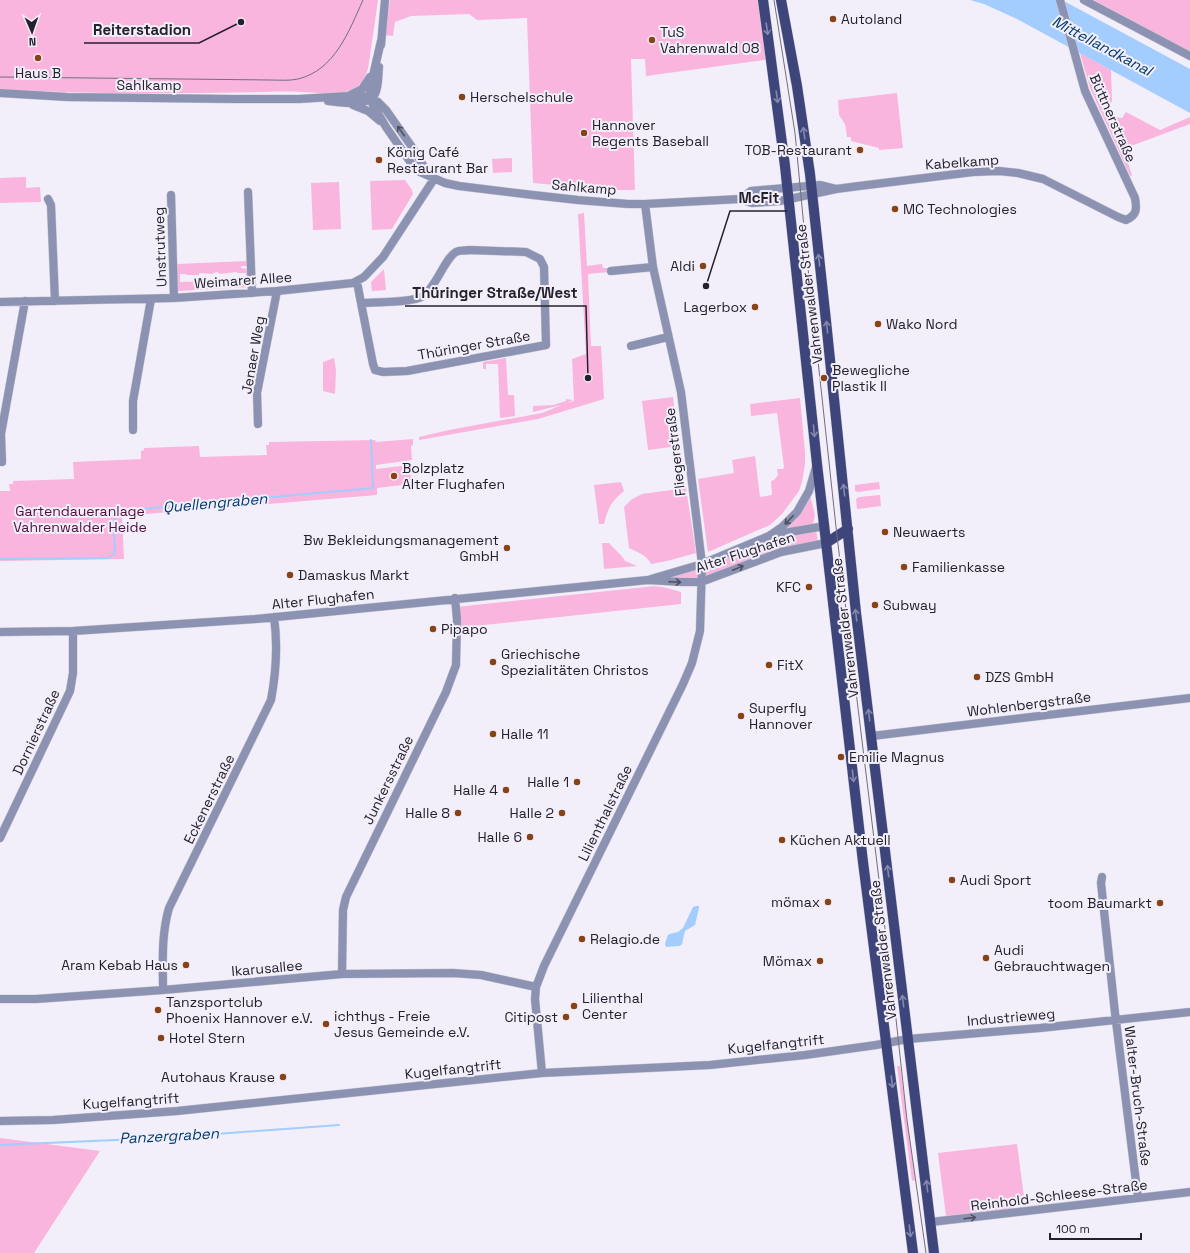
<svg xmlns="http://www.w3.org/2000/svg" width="1190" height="1253" viewBox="0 0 1190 1253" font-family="'Space Grotesk',sans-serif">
<rect width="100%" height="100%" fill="#f2effb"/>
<path fill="#f9b5de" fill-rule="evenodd" d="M0,0H378L368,69C364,80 359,89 347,92C338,94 329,93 320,93C302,92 285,91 268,92C179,93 89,95 0,89Z
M390,0H763L771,59L646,76L645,59H631L635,190H607L533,183L527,18L477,20L469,14L411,16L395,22L393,36L385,35Z
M1094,0H1190V52Z
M1080,53L1111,70L1112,101L1109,107L1115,117L1122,118L1126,112L1160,130L1190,117V124L1123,149L1132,175L1130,176L1090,88Z
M897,93L903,148L879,150V148L851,141V137H847L845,124L839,115L838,100Z
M512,158V172L493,173L492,159Z
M26,177V188L40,187L41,202L0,203V178Z
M405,180L412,190L413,194L392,229L372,230L370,181Z
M339,182L341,229L313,230L311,183Z
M584,213L587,266L602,264L603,268H609V272L588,274L591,346H601L604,399L538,419L419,440V437L449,430L542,413L561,405L533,412V406L553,405L566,401V399L573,400L567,403L574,401L572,359L586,354L578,214Z
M248,261V266H241V268L247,269L248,270L249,287L177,291L176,266L177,264ZM218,272L219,274L237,272V273H246V280L180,282V274H186V275H199V273L213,274V273Z
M384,269L386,290L372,291L371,282Z
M334,358L336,370L335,394L323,391V362Z
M506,358L508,395H514L515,416L500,418L498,364H486V369H483V362Z
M673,397L679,446L648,450L642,401Z
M800,398L805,452V464L802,482L799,491L782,514L770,525L708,552L698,479L734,473L732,460L755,456L760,497L772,495L771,481L774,480L778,475L777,469H783L784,467L777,413L751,416L750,404Z
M413,439V445L411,446L412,460L376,465V469L410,465L411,484L377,488V495L122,516L124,559L0,561V491H10L9,484H13V481L74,479L73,462L141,459V451L144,450V448L199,446L200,457L267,455L266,445H269V442L375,440L376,442Z
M621,482L624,491C611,502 608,508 604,524H599L594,485Z
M879,482L880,489L858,492L855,491V485Z
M686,488L696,553L667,561L651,564C647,555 637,552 629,548L624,507L632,499L642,494Z
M809,491L815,515L812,528H816L818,544L811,545L718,577L660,581L781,528Z
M880,495L881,506L857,509L856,499L859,497Z
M602,543H609C614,549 622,555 625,561L637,566L604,569Z
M655,586L667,588L681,592V604L457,628L456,607Z
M897,1066H900L915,1180L912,1181Z
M0,1138L100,1151L34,1253H0Z
M1017,1144L1024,1197L1016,1200L1011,1209L946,1216L938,1153Z"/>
<path fill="#a2cdfe" d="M970,0H1062L1190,69V113L1017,19L984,4Z
M696,906H699V908L695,925L685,931L682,944L680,946L666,947L665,944C669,932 666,935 678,932L683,928L693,907Z"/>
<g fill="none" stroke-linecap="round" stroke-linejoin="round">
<path stroke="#a2cdfe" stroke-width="2" d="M0,559L108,558L114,554L115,550C115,540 110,517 120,511L373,488L371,440
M0,1145L162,1138L339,1125"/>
<g stroke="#cdcad6" stroke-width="9">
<path id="minor" d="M1084,0L1190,56
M381,41L370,89V96L372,103L386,127L413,166L420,172L445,183L459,186L533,195L578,200L628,204H645L740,199L752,203L780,201L836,189L859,186L973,172L999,171L1018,173L1043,179L1118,217L1126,220C1137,215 1137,209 1135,198L1085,91L1060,0
M381,45L385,0
M0,93L67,97L233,99H299L348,96H364L378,102L386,110L412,147L429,175
M350,95L362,89L370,77
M328,101C340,102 368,108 375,94C379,86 378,75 379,67
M353,105L368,111L380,121
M248,192L252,293
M171,195L174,298
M48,199L51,205L55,301
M740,199L751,191L820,185L836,189
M469,250L526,252L540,259L544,267L546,345L407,371L383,372L375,370L373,364L361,303C374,302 413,303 423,296C436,287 445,258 456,252C460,250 465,251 469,250Z
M611,271L653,267
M357,282L361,303
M0,302L174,298L277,291L353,283L364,277L383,257L434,179
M631,346L668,337
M258,424L257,393L277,291
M133,430V401L151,299
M2,462L1,434L25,301
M772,535L825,526
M651,579L702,564L769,536L782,527L797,512L809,491L816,467
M0,632L73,631L256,619L648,580L682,582H701L781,552L826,543
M872,736L1190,698
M0,838L70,691L73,673V631
M1102,877L1101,883L1115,1013L1138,1198
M342,974L343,910L346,897L446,692L456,665L457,619L455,598
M163,990C163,963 161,935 169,908L271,700C276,673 278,645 274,617
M0,999H36L163,990L342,974L453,973L481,975L536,987
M542,1073L535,999L536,987L544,966L683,684L692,663L700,631L702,564L681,392L653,267L645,204
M0,1121L53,1120L177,1111L542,1073L710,1065L805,1055L876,1045L908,1039L1040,1028L1190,1012
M931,1222L1190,1192"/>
</g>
<g stroke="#cdcad6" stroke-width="11">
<path id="major" d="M763,0L785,166L817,464L863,862L913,1253
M781,0L797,86L810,174L826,321L856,613L934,1253
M826,543L848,529"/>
</g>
<use href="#minor" stroke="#8c93b2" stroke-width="8"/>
<use href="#major" stroke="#3d457a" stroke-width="10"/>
<path stroke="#726f7b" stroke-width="1" d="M774,0L795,133L807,259L837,536L896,1019L907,1120L926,1253
M0,77L270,80C280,80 289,81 298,79C335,70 349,31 363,0"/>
</g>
<defs><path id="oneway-shaft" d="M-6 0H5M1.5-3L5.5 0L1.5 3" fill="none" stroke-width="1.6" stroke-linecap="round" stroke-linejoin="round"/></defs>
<g stroke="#8589ae">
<use href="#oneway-shaft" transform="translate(767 29) rotate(82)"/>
<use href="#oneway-shaft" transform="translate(777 97) rotate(82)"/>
<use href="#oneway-shaft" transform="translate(804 133) rotate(-98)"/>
<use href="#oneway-shaft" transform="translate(819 260) rotate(-97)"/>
<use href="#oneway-shaft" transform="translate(827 327) rotate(-96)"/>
<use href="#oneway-shaft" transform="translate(814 431) rotate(85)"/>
<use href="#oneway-shaft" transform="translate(844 490) rotate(-96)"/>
<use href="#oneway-shaft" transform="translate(856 615) rotate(-97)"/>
<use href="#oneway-shaft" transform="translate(869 715) rotate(-97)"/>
<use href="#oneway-shaft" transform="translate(853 776) rotate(84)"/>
<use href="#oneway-shaft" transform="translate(888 871) rotate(-97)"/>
<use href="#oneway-shaft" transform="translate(903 1001) rotate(-97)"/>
<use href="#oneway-shaft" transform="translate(892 1082) rotate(83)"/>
<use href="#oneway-shaft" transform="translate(927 1186) rotate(-97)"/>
<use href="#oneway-shaft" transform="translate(910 1231) rotate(83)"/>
</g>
<g stroke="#4e4f62">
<use href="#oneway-shaft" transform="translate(401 131) rotate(-125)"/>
<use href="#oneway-shaft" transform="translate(789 520) rotate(134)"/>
<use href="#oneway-shaft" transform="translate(738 568) rotate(-22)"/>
<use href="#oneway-shaft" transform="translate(675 582) rotate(3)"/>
<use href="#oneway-shaft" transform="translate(970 1218) rotate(-7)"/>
</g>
<g fill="#874316" stroke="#f2effb" stroke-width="1.5">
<circle cx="833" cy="19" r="4"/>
<circle cx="652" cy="40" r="4"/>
<circle cx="38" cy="58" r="4"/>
<circle cx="462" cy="97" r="4"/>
<circle cx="584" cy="133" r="4"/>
<circle cx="860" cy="150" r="4"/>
<circle cx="379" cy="160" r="4"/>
<circle cx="895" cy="209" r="4"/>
<circle cx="703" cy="266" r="4"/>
<circle cx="755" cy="307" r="4"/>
<circle cx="878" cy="324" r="4"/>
<circle cx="824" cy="378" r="4"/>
<circle cx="394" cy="476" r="4"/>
<circle cx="885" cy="532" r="4"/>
<circle cx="507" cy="548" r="4"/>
<circle cx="904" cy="567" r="4"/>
<circle cx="290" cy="575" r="4"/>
<circle cx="809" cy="587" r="4"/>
<circle cx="875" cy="605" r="4"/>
<circle cx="433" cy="629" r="4"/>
<circle cx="493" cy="662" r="4"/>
<circle cx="769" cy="665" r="4"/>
<circle cx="977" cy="677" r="4"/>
<circle cx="741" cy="716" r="4"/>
<circle cx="493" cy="734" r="4"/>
<circle cx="841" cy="757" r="4"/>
<circle cx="577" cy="782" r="4"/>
<circle cx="506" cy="790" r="4"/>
<circle cx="458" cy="813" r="4"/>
<circle cx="562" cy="813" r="4"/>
<circle cx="530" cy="837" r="4"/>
<circle cx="782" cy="840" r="4"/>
<circle cx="952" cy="880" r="4"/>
<circle cx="828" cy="902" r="4"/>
<circle cx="1160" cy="903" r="4"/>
<circle cx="582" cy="939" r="4"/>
<circle cx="986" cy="958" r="4"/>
<circle cx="820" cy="961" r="4"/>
<circle cx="186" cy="965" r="4"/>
<circle cx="574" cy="1006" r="4"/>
<circle cx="158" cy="1010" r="4"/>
<circle cx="566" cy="1017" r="4"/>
<circle cx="326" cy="1024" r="4"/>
<circle cx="161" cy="1038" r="4"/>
<circle cx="283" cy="1077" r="4"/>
</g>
<g text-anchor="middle" stroke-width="4" stroke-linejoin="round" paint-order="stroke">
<g font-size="14" fill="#24212c" stroke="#f2effb" text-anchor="start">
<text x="841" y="24">Autoland</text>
<text x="660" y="37">TuS<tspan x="660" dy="16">Vahrenwald 08</tspan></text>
<text x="38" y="78" text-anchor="middle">Haus B</text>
<text x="470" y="102">Herschelschule</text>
<text x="592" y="130">Hannover<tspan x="592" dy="16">Regents Baseball</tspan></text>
<text x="852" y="155" text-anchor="end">TOB-Restaurant</text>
<text x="387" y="157">König Café<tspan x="387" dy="16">Restaurant Bar</tspan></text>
<text x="903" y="214">MC Technologies</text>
<text x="695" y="271" text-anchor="end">Aldi</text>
<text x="747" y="312" text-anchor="end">Lagerbox</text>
<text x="886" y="329">Wako Nord</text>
<text x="832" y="375">Bewegliche<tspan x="832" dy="16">Plastik II</tspan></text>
<text x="402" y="473">Bolzplatz<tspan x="402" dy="16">Alter Flughafen</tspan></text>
<text x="893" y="537">Neuwaerts</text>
<text x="499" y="545" text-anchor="end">Bw Bekleidungsmanagement<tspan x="499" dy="16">GmbH</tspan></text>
<text x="912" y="572">Familienkasse</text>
<text x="298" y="580">Damaskus Markt</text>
<text x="801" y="592" text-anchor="end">KFC</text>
<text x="883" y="610">Subway</text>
<text x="441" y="634">Pipapo</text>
<text x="501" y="659">Griechische<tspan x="501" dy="16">Spezialitäten Christos</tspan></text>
<text x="777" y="670">FitX</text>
<text x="985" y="682">DZS GmbH</text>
<text x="749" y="713">Superfly<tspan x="749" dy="16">Hannover</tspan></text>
<text x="501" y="739">Halle 11</text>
<text x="849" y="762">Emilie Magnus</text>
<text x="569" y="787" text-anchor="end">Halle 1</text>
<text x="498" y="795" text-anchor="end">Halle 4</text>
<text x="450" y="818" text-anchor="end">Halle 8</text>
<text x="554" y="818" text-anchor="end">Halle 2</text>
<text x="522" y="842" text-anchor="end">Halle 6</text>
<text x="790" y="845">Küchen Aktuell</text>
<text x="960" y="885">Audi Sport</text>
<text x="820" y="907" text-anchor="end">mömax</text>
<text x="1152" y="908" text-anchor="end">toom Baumarkt</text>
<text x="590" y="944">Relagio.de</text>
<text x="994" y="955">Audi<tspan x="994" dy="16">Gebrauchtwagen</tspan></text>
<text x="812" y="966" text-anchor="end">Mömax</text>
<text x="178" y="970" text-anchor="end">Aram Kebab Haus</text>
<text x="582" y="1003">Lilienthal<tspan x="582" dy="16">Center</tspan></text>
<text x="166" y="1007">Tanzsportclub<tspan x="166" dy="16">Phoenix Hannover e.V.</tspan></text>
<text x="334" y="1021">ichthys - Freie<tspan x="334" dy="16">Jesus Gemeinde e.V.</tspan></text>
<text x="558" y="1022" text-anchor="end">Citipost</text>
<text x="169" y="1043">Hotel Stern</text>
<text x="275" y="1082" text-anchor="end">Autohaus Krause</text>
</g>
<g font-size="14" fill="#24212c" stroke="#f2effb">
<text x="149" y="90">Sahlkamp</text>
<text transform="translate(1113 118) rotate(66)" y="5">Büttnerstraße</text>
<text transform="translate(962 162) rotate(-4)" y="5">Kabelkamp</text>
<text transform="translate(584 187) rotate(5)" y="5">Sahlkamp</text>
<text transform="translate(160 247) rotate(-92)" y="5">Unstrutweg</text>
<text transform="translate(243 280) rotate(-4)" y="5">Weimarer Allee</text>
<text transform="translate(809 294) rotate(-97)" y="5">Vahrenwalder Straße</text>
<text transform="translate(474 345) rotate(-10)" y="5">Thüringer Straße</text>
<text transform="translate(253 355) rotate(-80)" y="5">Jenaer Weg</text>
<text transform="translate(675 452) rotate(-97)" y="5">Fliegerstraße</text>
<text transform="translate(745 552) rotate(-18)" y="5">Alter Flughafen</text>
<text transform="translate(323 599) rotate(-6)" y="5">Alter Flughafen</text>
<text transform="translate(845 628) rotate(-97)" y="5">Vahrenwalder Straße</text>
<text transform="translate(1029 704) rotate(-7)" y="5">Wohlenbergstraße</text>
<text transform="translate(36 732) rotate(-65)" y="5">Dornierstraße</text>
<text transform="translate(388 780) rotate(-64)" y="5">Junkersstraße</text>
<text transform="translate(209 799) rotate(-64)" y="5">Eckenerstraße</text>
<text transform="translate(605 813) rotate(-64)" y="5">Lilienthalstraße</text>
<text transform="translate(883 950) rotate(-97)" y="5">Vahrenwalder Straße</text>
<text transform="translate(267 968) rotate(-5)" y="5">Ikarusallee</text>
<text transform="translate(1011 1017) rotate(-5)" y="5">Industrieweg</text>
<text transform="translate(776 1044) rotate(-6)" y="5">Kugelfangtrift</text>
<text transform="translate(453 1069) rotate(-6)" y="5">Kugelfangtrift</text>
<text transform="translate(1138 1096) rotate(83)" y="5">Walter-Bruch-Straße</text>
<text transform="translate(131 1101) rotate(-4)" y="5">Kugelfangtrift</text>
<text transform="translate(1059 1195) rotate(-7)" y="5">Reinhold-Schleese-Straße</text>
</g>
<g font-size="14" fill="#4e0f3b" stroke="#f2effb">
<text x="80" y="516">Gartendaueranlage<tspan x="80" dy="16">Vahrenwalder Heide</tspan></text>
</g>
<g font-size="15" font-style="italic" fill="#003a70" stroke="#f2effb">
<text transform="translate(1102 46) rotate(28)" y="5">Mittellandkanal</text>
<text transform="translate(215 503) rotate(-5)" y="5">Quellengraben</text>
<text transform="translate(169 1136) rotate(-3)" y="5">Panzergraben</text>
</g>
</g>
<path fill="none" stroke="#24212c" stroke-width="1.5" d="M241 22L199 43H84M706 286L730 211H787M588 378L586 306H405"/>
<g fill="#24212c" stroke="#f2effb" stroke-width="1.5">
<circle cx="241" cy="22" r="4"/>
<circle cx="706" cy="286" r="4"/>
<circle cx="588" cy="378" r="4"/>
</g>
<g font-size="15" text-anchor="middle" font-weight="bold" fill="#24212c" stroke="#f2effb" stroke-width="4" stroke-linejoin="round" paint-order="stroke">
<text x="142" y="35">Reiterstadion</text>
<text x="759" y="203">McFit</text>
<text x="495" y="298">Thüringer Straße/West</text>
</g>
<g transform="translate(32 32) rotate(178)" stroke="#f2effb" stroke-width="3" paint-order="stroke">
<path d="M0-3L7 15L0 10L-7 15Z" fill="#24212c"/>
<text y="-6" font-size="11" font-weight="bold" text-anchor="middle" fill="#24212c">N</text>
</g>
<path d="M1050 1233v6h91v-6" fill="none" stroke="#24212c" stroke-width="2"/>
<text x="1056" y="1233" font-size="12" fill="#24212c" stroke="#f2effb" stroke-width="3" paint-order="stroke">100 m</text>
</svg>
